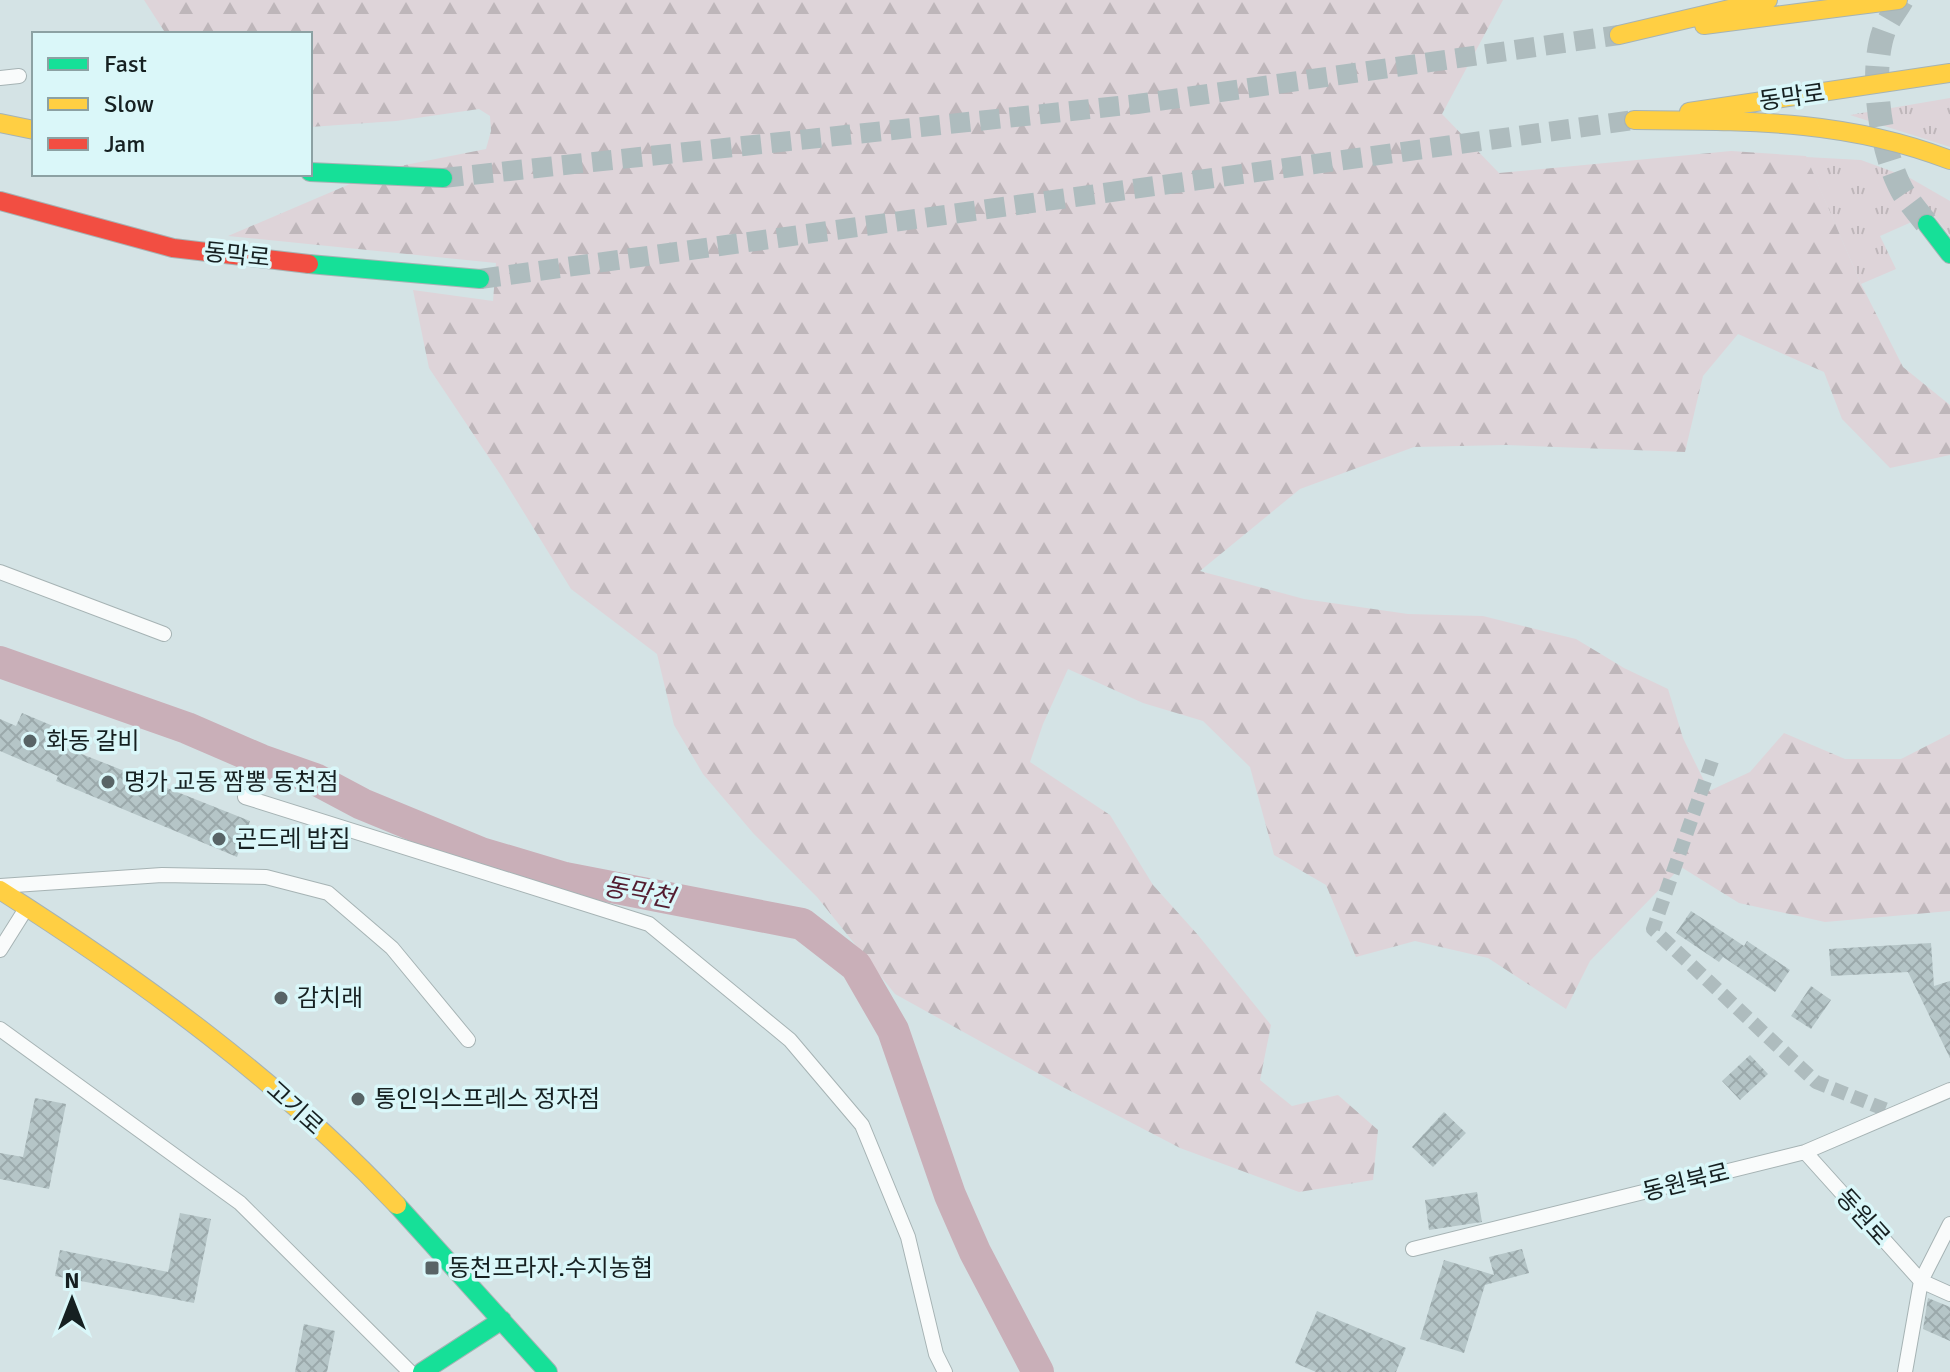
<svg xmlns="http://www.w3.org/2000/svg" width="1950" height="1372" viewBox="0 0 1950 1372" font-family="Signika,'Noto Sans KR',sans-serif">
<defs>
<pattern id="grass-tufts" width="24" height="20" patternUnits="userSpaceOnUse" patternTransform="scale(2)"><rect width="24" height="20" fill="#ded4d9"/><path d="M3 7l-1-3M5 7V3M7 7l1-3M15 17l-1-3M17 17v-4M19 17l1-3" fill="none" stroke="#beb6ba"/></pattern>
<pattern id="forest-firs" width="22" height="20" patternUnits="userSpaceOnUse" patternTransform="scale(2)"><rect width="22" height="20" fill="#ded4d9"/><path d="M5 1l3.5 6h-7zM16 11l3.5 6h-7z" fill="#beb6ba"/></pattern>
<pattern id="building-cross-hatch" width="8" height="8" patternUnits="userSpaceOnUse" patternTransform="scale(2)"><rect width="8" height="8" fill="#b5c5c7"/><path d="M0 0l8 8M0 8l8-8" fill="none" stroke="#9ba9ab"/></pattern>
</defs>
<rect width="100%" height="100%" fill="#d4e3e5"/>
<path fill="url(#grass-tufts)" d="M1950,98V147L1850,115Z
M1806,157L1861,160L1910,178L1950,201V236L1932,213L1880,236L1896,269L1861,284Z"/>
<path fill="url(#forest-firs)" d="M144,0H1503L1442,114L1499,173L1731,151L1806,156L1861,284L1903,367L1950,405V455L1890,468L1842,419L1824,372L1738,334L1703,376L1685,452L1506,445L1414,447L1300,489L1200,571L1304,599L1408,614L1483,616L1576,639L1624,668L1668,689L1683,738L1709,791L1750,772L1784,733L1845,759H1901L1950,734V911L1825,922L1739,903L1681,867L1590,961L1566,1009L1488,958L1415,941L1356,957L1326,885L1274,855L1250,767L1203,721L1143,703L1068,669L1043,724L1030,762L1110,815L1153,885L1198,935L1271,1025L1260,1080L1292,1106L1338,1095L1378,1130L1373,1180L1299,1192L1180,1148L1061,1086L895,994L817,897L753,833L703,774L674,725L657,654L571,589L502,477L429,368L413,290L493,301L496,263L228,236L385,169L486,149L491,131L490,116L479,109L396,121L310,127V34H166Z"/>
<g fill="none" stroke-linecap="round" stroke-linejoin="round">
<path stroke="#c9afb8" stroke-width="32" d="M0,662L187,728L261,760L315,779L362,804L481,853L565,878L802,924L856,966L893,1030L950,1195L975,1252L1038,1372"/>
</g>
<path fill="url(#building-cross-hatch)" d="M22,713L65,731L59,745L250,821L237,857L56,781L58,776L0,751V719L16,726Z
M1691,911L1744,946L1747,941L1790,970L1775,992L1723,957L1719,962L1676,933Z
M1931,943L1934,986L1950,981V1058L1908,972L1831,976L1829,949Z
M1811,986L1831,1000L1811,1029L1791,1016Z
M1750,1055L1768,1074L1740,1100L1722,1081Z
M35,1098L66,1104L49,1189L0,1179V1153L23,1157Z
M1444,1112L1466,1133L1433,1167L1412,1147Z
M1477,1192L1482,1222L1429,1230L1425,1200Z
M180,1213L211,1219L194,1303L55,1276L60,1250L168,1272Z
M1522,1249L1529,1273L1485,1285L1464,1353L1420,1339L1444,1260L1494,1275L1489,1257Z
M1928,1298L1950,1307V1341L1923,1329Z
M1317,1311L1406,1348L1396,1372H1316L1295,1363Z
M304,1324L335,1331L327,1372H295Z"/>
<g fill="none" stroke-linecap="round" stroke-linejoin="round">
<path stroke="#aebcbe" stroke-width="14" stroke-dasharray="14 7" stroke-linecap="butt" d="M1712,761L1653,929L1816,1082L1897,1114"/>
<path stroke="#aebcbe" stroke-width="20" stroke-dasharray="20 10" stroke-linecap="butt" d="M443,178L1137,104L1619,35
M480,279L1634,120"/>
<path stroke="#aebcbe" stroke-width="24" stroke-dasharray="24 12" stroke-linecap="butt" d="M1902,0C1897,9 1890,17 1886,26C1867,67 1881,156 1904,194C1911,204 1919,214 1927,224"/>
<g stroke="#a6b3b4" stroke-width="16">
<path id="street" d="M0,78L19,76
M0,572L164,634
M245,797L649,924L790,1040L862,1125L908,1237L936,1354L945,1372
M0,886L162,875L266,877L328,893L392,948L468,1040
M0,950L27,907
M0,1029L240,1203L410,1372
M1805,1152L1921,1281L1950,1294
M1413,1249L1805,1152L1950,1090
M1905,1372L1921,1281L1950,1224"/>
</g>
<g stroke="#a6b3b4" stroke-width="20">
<path id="fast" d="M310,172L443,178
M1927,224L1950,254
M309,264L480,279
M397,1205L548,1372
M422,1372L502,1320"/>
</g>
<g stroke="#a6b3b4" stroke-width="20">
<path id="slow" d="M1704,25L1898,0
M1619,35L1768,0
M1689,112L1950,73
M1634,120C1746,121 1844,119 1950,160
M0,123L34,130
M0,890C143,981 280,1081 397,1205"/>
</g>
<g stroke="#a6b3b4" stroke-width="20">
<path id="jam" d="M0,201L173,248L309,264"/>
</g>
<use href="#street" stroke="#f9fbfb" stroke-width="14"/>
<use href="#fast" stroke="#16e098" stroke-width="18"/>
<use href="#slow" stroke="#ffcf43" stroke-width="18"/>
<use href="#jam" stroke="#f24e42" stroke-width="18"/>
</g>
<g fill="#586466" stroke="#daf7f9" stroke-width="3">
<circle cx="30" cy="741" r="8"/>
<circle cx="108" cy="782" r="8"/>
<circle cx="219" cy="839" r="8"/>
<circle cx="281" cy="998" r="8"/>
<circle cx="358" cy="1099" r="8"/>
<rect x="424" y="1260" width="16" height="16" rx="4"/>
</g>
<g text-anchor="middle" stroke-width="7" stroke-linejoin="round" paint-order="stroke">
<g font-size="24" fill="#162021" stroke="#daf7f9">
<text transform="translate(1792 97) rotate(-8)" y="8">동막로</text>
<text transform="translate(237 255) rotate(6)" y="8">동막로</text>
<text transform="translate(295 1108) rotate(42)" y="8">고기로</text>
<text transform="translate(1686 1182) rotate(-14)" y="8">동원북로</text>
<text transform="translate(1863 1217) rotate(48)" y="8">동원로</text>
</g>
<g font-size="24" fill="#162021" stroke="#daf7f9" text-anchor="start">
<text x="46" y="749">화동 갈비</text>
<text x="124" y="790">명가 교동 짬뽕 동천점</text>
<text x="235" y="847">곤드레 밥집</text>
<text x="297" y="1006">감치래</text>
<text x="374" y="1107">통인익스프레스 정자점</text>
<text x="448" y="1276">동천프라자.수지농협</text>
</g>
<g font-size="26" font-style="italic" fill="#531c2f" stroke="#daf7f9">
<text transform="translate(639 892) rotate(11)" y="9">동막천</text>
</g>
</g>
<rect x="32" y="32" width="280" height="144" fill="#daf7f9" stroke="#8ca1a3" stroke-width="2"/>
<rect x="48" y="58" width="40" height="12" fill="#16e098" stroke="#8ca1a3" stroke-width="2"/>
<text x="104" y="72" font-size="24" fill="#162021">Fast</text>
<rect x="48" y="98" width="40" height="12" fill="#ffcf43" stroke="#8ca1a3" stroke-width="2"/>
<text x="104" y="112" font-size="24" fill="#162021">Slow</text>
<rect x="48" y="138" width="40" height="12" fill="#f24e42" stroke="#8ca1a3" stroke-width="2"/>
<text x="104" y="152" font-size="24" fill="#162021">Jam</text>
<g transform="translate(72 1300)" stroke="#daf7f9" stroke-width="6" paint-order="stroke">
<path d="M0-6L14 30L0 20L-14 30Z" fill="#162021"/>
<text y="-12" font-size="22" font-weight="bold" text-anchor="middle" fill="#162021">N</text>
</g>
</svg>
